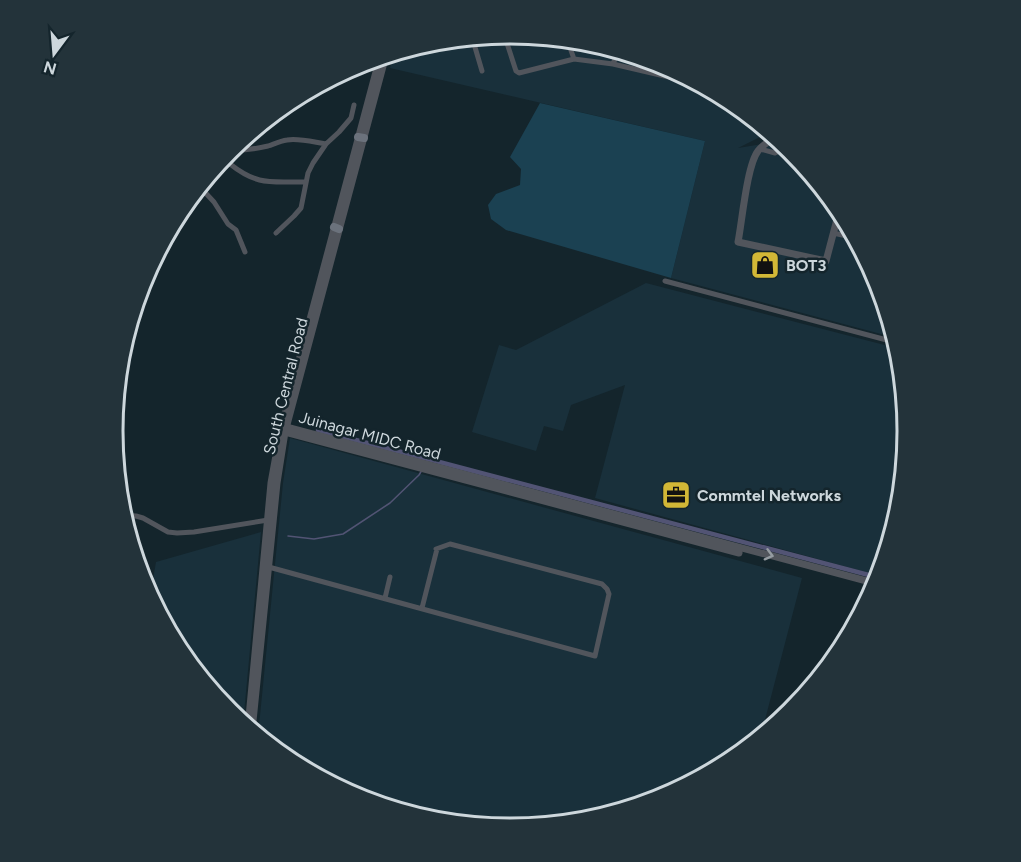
<svg xmlns="http://www.w3.org/2000/svg" width="1021" height="862" viewBox="0 0 1021 862" font-family="Figtree,sans-serif">
<rect width="100%" height="100%" fill="#14252c"/>
<path fill="#19303b" d="M511,33L588,41L663,63L732,100L770,132L738,148L781,141L792,150L842,210L878,279L896,338L671,278L705,141L390,68L394,52L433,41Z
M646,283L900,349L908,431L901,509L880,576L595,498L625,385L571,405L563,431L544,426L536,451L472,432L499,345L516,350Z
M290,438L802,578L760,739L731,762L662,799L588,821L510,829L433,821L358,799L289,762L258,736L283,483Z
M261,532L243,724L229,712L179,652L150,597L156,562Z"/>
<path fill="#1b4152" d="M540,103L705,141L671,278L506,230L491,219L488,205L496,194L520,185L521,169L510,157Z"/>
<g fill="none" stroke-linecap="round" stroke-linejoin="round">
<path stroke="#525474" stroke-width="1.5" d="M288,536L314,539L343,534L390,503L419,475L422,470"/>
<path stroke="#525474" stroke-width="4.5" d="M318,430L880,578"/>
<path stroke="#51555c" stroke-width="5" d="M504,34L516,71L519,73L574,59L613,64L703,85
M472,37L482,71
M567,39L574,59
M613,64L617,54L618,53L657,63
M760,149L775,153L789,147
M229,150C242,151 255,149 268,146C274,144 280,141 287,140C299,138 313,142 326,144
M230,164C259,187 272,181 306,182
M199,186L214,202L228,224L236,230L245,252
M276,233L294,216L301,208L308,173L313,163L326,144L339,132L351,118L354,105
M833,233L856,238
M864,258L865,254
M665,281L898,343
M122,515L136,516L143,518L168,532L177,533L194,532L268,520H271
M265,566L595,656L609,594L607,589L602,584L450,544L436,549H437L422,608
M385,598L390,577"/>
<path stroke="#51555c" stroke-width="7" d="M776,136C770,141 762,145 758,151C747,165 742,222 738,242L826,261L840,208
M283,427H286L878,584
M282,430L285,432L739,553
M248,728L271,483L281,428L380,57
M252,731L277,483L285,432L386,55"/>
<path stroke="#6b727c" stroke-width="8" d="M358,137L364,138
M334,227L339,229"/>
</g>
<defs><path id="oneway-chevron" d="M-2-3.5L2.5 0L-2 3.5" fill="none" stroke-width="1.6" stroke-linecap="round" stroke-linejoin="round" transform="scale(1.5)"/></defs>
<use stroke="#959ca2" href="#oneway-chevron" transform="translate(769 555) rotate(15)"/>
<defs>
<g id="shop-square" transform="scale(1.5)"><rect x="-9" y="-9" width="18" height="18" rx="4" fill="#d2b736" stroke="#14252c"/><path d="M-5-2.5h2.3a2.7 3.5 0 0 1 5.4 0H5L5.5 6h-11ZM-1.5-2.5h3a1.5 2.3 0 0 0-3 0Z" fill="#111"/></g>
<g id="office-square" transform="scale(1.5)"><rect x="-9" y="-9" width="18" height="18" rx="4" fill="#d2b736" stroke="#14252c"/><path d="M-6-3h4V-5.5h4V-3h4V5H-6ZM-1-4.5V-3h2v-1.5ZM-6 0V1H6V0Z" fill="#111"/></g>
</defs>
<g fill-rule="evenodd">
<use href="#shop-square" x="765" y="265"/>
<use href="#office-square" x="676" y="495"/>
</g>
<g text-anchor="middle" stroke-width="5" stroke-linejoin="round" paint-order="stroke">
<g font-size="16" font-weight="bold" fill="#cdd7dc" stroke="#14252c" text-anchor="start">
<text x="786" y="271">BOT3</text>
<text x="697" y="501">Commtel Networks</text>
</g>
<g font-size="16" fill="#cdd7dc" stroke="#14252c">
<text transform="translate(285 386) rotate(-76)" y="6">South Central Road</text>
<text transform="translate(370 435) rotate(15)" y="6">Juinagar MIDC Road</text>
</g>
</g>
<path d="M0 0H1021V862H0ZM123 431a387 387 0 1 1 774 0a387 387 0 1 1-774 0Z" fill="#23333a" fill-rule="evenodd"/>
<path fill="none" stroke="#cdd7dc" stroke-width="3" d="M123 431a387 387 0 1 1 774 0a387 387 0 1 1-774 0Z"/>
<g transform="translate(54 54) rotate(196)" stroke="#14252c" stroke-width="4.5" paint-order="stroke">
<path d="M0-4.5L10 22L0 15L-10 22Z" fill="#cdd7dc"/>
<text y="-9" font-size="16" font-weight="bold" text-anchor="middle" fill="#cdd7dc">N</text>
</g>
</svg>
